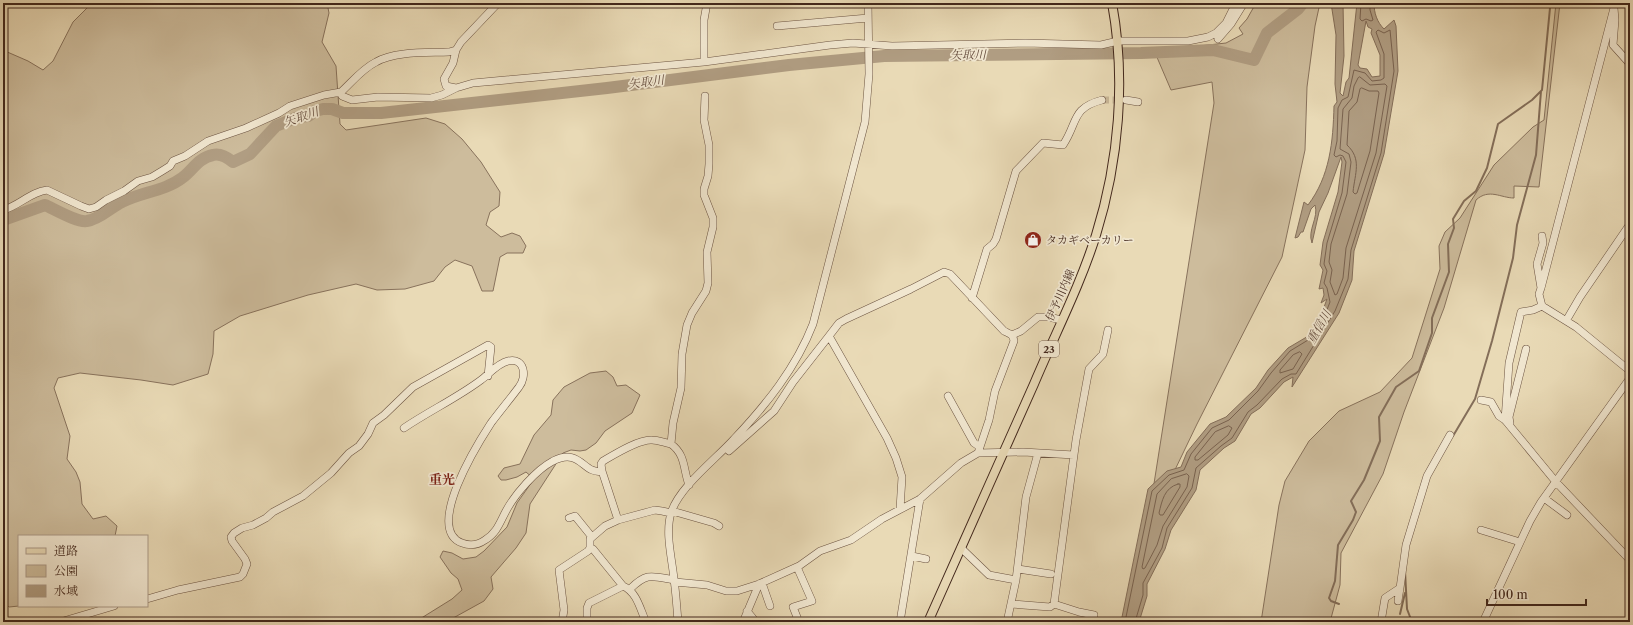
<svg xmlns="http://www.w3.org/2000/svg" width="1633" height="625" viewBox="0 0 1633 625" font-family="'Libre Caslon Text','Noto Serif JP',serif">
<rect width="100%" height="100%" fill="#e9dab6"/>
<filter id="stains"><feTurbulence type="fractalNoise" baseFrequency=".005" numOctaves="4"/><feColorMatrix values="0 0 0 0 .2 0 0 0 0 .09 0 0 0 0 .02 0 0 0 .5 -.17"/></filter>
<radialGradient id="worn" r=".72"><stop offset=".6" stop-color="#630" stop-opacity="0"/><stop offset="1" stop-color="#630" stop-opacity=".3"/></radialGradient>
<path fill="#cdbc9c" stroke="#88725c" d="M92,3H327L329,13L322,42L336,66L340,124L346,130L426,118L445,124L462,139L481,162L500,192L499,206L490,212L486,225L501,237L512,233L520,236L526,246L523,253H507L500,257L493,291H482L472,266L455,260L445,267L434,281L405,289L377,290L356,284L308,295L240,316L214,331L213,354L208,374L173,385L141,380L80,373L58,378L54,388L70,436L67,459L76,472L80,482L82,504L93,519L106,516L117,526L115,536H19V606L9,607L3,602V48L5,51L28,61L43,70L53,61L73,22Z
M1256,3H1320L1315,26L1307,87L1305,150L1282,257L1197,424L1147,528L1214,103L1212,82L1171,90L1153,48L1190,47L1226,43L1243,34L1239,28L1247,19Z
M1556,3H1560L1539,187L1514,186V198C1501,198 1489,188 1476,200L1444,308L1404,412L1383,474L1341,553L1340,585L1330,622H1261L1279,505L1285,481L1309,441L1339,411L1380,392L1412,358L1440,269L1439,246L1445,232L1460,218L1494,165L1533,127L1544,120Z
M606,371L613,377L617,386L626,385L640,395L632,413L605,431L596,443L586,450L580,451L571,450L563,453L530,504L526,533L516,548L491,577L493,589L484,601L446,622H415L452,599L462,590L458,579L451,573L440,557L443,551L452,553L463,559L476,557L484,551L507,527L517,503L534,479L526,472L517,477L506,480H501L498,476L504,468L520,464L534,435L551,415L553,400L564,387L590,373Z"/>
<path fill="#b09d82" stroke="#846e59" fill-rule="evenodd" d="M1331,3H1343L1344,56L1340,93L1343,96L1346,82L1349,78L1357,3H1374C1374,13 1377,22 1384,29L1394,20L1396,26L1398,71L1384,154L1354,251L1352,280L1339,313L1292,387L1293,377L1284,382L1260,408L1251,414L1235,441L1224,448L1200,470L1196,490L1171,530L1165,549L1147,584V596L1139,622H1121L1148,489L1167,471L1181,467L1187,452L1210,424L1226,417L1256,388L1268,370L1288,348L1310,335L1320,318L1327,299L1321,303L1324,295L1323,288L1319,289L1323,270L1320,265L1323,242L1338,192L1342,162L1341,157L1328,193L1319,212L1312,243C1307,230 1319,218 1315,205L1311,209L1303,232H1301L1298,237L1295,238L1304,202L1308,205C1330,176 1333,142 1334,106L1337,102L1335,84L1336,35ZM1366,21L1368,27L1372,29L1371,33L1380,55V76L1372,77L1367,69L1360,68L1358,65Z"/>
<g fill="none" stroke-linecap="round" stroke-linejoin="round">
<path stroke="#79624f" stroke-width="1" d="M1361,3L1360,19L1362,21L1366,19L1371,21L1373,20L1370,10V3
M1360,77L1370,85L1385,84L1387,86L1376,153L1346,248L1343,278L1337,294L1335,295L1330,282L1332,270L1329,262L1331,244L1347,194L1351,162L1349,154L1340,149L1343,109L1352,98L1354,86L1358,78Z
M1362,88L1369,91H1378L1379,93L1370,151L1357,193L1355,194L1353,192C1355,173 1362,159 1347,145L1349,111L1357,102L1360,89Z
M1300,352L1302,354L1293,369L1280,373V370L1293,355Z
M1229,426L1232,428L1228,435L1198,460H1195V457L1215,432Z
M1187,474L1189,476L1187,487L1163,526L1157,545L1145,568L1143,569L1142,567L1157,494L1171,479Z
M1178,484H1180V487L1163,515H1160L1159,513C1162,501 1164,488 1178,484Z
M1125,622L1152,491L1169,475L1184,470L1191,454L1212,428L1229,420L1258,391L1271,373L1290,351L1313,337L1323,320L1330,302L1327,288L1324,283L1327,271L1324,264L1327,243L1342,193L1346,162L1343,156L1340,155L1336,157L1334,155L1337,141L1338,108L1342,100L1348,97L1354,70L1365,73L1372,81L1381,80L1384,78V54L1376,32L1378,30L1384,33L1390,30L1394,71L1381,153L1351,250L1348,279L1335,311L1296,374H1291L1282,379L1257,405L1248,412L1232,438L1221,446L1196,468L1192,488L1167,528L1162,548L1143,583V595L1135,622"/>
<path stroke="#846e59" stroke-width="2" d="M1453,436L1475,399L1492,341L1513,258L1517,225L1536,155L1541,91
M1405,571L1407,609L1412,622
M1339,604L1331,601L1329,598L1335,581L1338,545L1353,520L1356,512L1351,501L1364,480L1380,441L1379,417L1396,387L1419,371L1432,333V318L1449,272L1448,244L1454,228L1453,219L1464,201L1476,191L1487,168L1498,124L1532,100L1542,90L1550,8L1549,3
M1400,614L1405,593"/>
<path stroke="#b09d82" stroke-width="12" d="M3,220L45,205C54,209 78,223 87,221C100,219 111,207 122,202C141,192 165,191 182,178C193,170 198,158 213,155C220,153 228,158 233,162L250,154L276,126L298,117L308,116L315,111L323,109H332L343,113H381L607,88L789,65L884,56L1141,53L1213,50L1254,60L1267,33L1298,9L1303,3"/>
<path stroke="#c8b697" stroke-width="7" stroke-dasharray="7 3.5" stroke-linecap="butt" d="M1102,100H1124"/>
<g stroke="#6c5442" stroke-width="8">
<path id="minor" d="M498,3L461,42L456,50L449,52C427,53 395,51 376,62C362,69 352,82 341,92L342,96L352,100L378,97L431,98L442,95L456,88L473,83L704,62L830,45L853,43L892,46L1025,43L1101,45L1118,41H1188L1208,37L1216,33L1226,23L1236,3
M1615,3L1614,8L1615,20L1613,45L1630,64
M777,26L868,18
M1218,39L1231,24L1244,3
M704,62V20L707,3
M456,88L446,86L444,79L453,63L456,50
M1126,100L1138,102
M3,210C19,206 30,192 47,190L81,206L89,209L96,207L106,200L124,191L138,181L152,177L162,171L170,166L173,161L185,156L208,141L246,128L279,113L290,106L324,95L341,92
M1542,236L1543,243L1537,264L1541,288L1539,294L1542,306L1576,327L1630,371
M1541,288L1614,8
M972,298L987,249L993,244L996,239L1016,171L1043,143L1063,145C1078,123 1071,108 1102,100
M1566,321L1580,297L1630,224
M1012,335L1021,331L1038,317H1049L1061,320
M948,396L974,443L980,447
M1481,400L1491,402L1499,416L1505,420L1556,482L1630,560
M1505,420L1509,363L1521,312L1533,310L1542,306
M1510,423L1509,417L1526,349
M404,428C429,411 457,398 481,380C489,374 498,363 508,361C525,357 527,377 519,387C510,399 500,411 491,423C478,443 424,529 462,543C470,546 478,545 485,540C497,533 500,522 506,511C515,494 536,470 553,461C581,447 583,475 602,471L618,520
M671,444C686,455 683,469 689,485
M729,451L774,411L793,382L829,336
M602,471L601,464L603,461C615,454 639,439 652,440C658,440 665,443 671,444L673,423L681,388L682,354L687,325L692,313L706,291L708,283L707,252L713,227V218L704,195V189L708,176L709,164V145L704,120L705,96
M1544,498L1567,515
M900,509L902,477L896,458L887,438L829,336L839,323L846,319L911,289L944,272L950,274L1004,331C1010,334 1013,334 1014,341L995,391L989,420L978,453
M672,511L714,523L719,526
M569,518L575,516L592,537
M1481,530L1520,542
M590,548L593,549L623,586C637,592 640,609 646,622
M961,548L989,575L1016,580
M912,556L926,559
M797,567L812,601L793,607L799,622
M1018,569L1051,574
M675,582L707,585L726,591H737L759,584L799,566L820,551L851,540L882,519L920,499L961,463L978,453L1023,452L1074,455
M762,583L770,606
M630,589C647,572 652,576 674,580
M147,599L178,590L240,577L243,574L247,564L245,559L232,541L231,537L234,533L242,528L253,525L266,518L273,512L303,496L331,473L349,453L359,446L368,434L373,423L384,415L413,387L488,345L491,347L488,376
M1398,601L1400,588
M1011,604L1050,607L1054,604
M747,611L756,622
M1094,615L1079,612L1054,604L1076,440L1089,369L1103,354L1108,330
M60,622L114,606
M562,622L564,610L559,570L588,551L590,548V539L605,526L618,520L655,510L662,511L671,513
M585,622L587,619V608L589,603L623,586
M678,622C677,608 676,594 674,579C672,559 665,533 671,513C679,487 716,459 734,439C766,405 796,368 813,324L865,122L869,74L868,3
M743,622L759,584
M900,622L920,499
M1007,622L1016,580L1026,497L1038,453
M1381,622L1385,598L1400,588L1406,545L1427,476L1450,435
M1483,622L1530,521L1541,502L1630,378"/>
</g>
<g stroke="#42271c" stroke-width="10">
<path id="major" d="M928,622C963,543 999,463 1034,384C1055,334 1080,286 1096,235C1119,161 1126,79 1112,3"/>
</g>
<use href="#minor" stroke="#f1e7d0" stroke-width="7"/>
<use href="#major" stroke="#e9dab6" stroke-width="8"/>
</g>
<defs>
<g id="shop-disc" transform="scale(0.9)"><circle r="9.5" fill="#8f2418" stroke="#f1e7d0"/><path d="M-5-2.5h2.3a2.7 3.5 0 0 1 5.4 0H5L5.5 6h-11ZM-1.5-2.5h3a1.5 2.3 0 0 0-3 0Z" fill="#fff"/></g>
</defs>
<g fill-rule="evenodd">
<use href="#shop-disc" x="1033" y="240"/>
</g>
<g text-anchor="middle" stroke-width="3.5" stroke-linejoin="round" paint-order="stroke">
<rect fill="#f1e7d0" stroke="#766152" stroke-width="1" x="1039" y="341" width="20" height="16" rx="3"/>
<g font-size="10" font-weight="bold" fill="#42271c">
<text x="1049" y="353">23</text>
</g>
<g font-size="11" fill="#42271c" stroke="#f1e7d0" text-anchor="start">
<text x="1046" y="244">タカギベーカリー</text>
</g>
<g font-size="11" fill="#42271c" stroke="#f1e7d0">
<text transform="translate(1060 295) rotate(-66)" y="4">伊予川内線</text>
</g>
<g font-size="12" font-style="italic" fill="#634a3b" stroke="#f1e7d0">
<text transform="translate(968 55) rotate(-1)" y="4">矢取川</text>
<text transform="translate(646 82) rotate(-7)" y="4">矢取川</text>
<text transform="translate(301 117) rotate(-19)" y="4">矢取川</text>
<text transform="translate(1319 327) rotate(-61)" y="4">重信川</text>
</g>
<g font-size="13" font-weight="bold" fill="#7a1f14" stroke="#f1e7d0">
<text x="442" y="484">重光</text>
</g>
</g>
<rect width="1633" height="625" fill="none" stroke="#e9dab6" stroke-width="16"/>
<rect x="4" y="4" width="1625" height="617" fill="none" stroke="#42271c" stroke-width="2"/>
<rect x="8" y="8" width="1617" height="609" fill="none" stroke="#42271c"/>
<rect x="18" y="535" width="130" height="72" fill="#f1e7d0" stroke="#ab9a88"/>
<rect x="26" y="548" width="20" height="6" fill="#e9dab6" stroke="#ab9a88"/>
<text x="54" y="555" font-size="12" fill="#42271c">道路</text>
<rect x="26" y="565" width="20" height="12" fill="#cdbc9c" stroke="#ab9a88"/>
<text x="54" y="575" font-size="12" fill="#42271c">公園</text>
<rect x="26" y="585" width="20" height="12" fill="#b09d82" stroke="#ab9a88"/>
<text x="54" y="595" font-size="12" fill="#42271c">水域</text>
<path d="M1487 599v6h99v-6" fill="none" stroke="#42271c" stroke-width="2"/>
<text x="1493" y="599" font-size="12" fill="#42271c" stroke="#f1e7d0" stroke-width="3" paint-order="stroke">100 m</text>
<rect width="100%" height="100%" filter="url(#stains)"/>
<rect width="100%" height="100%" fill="url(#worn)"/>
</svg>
